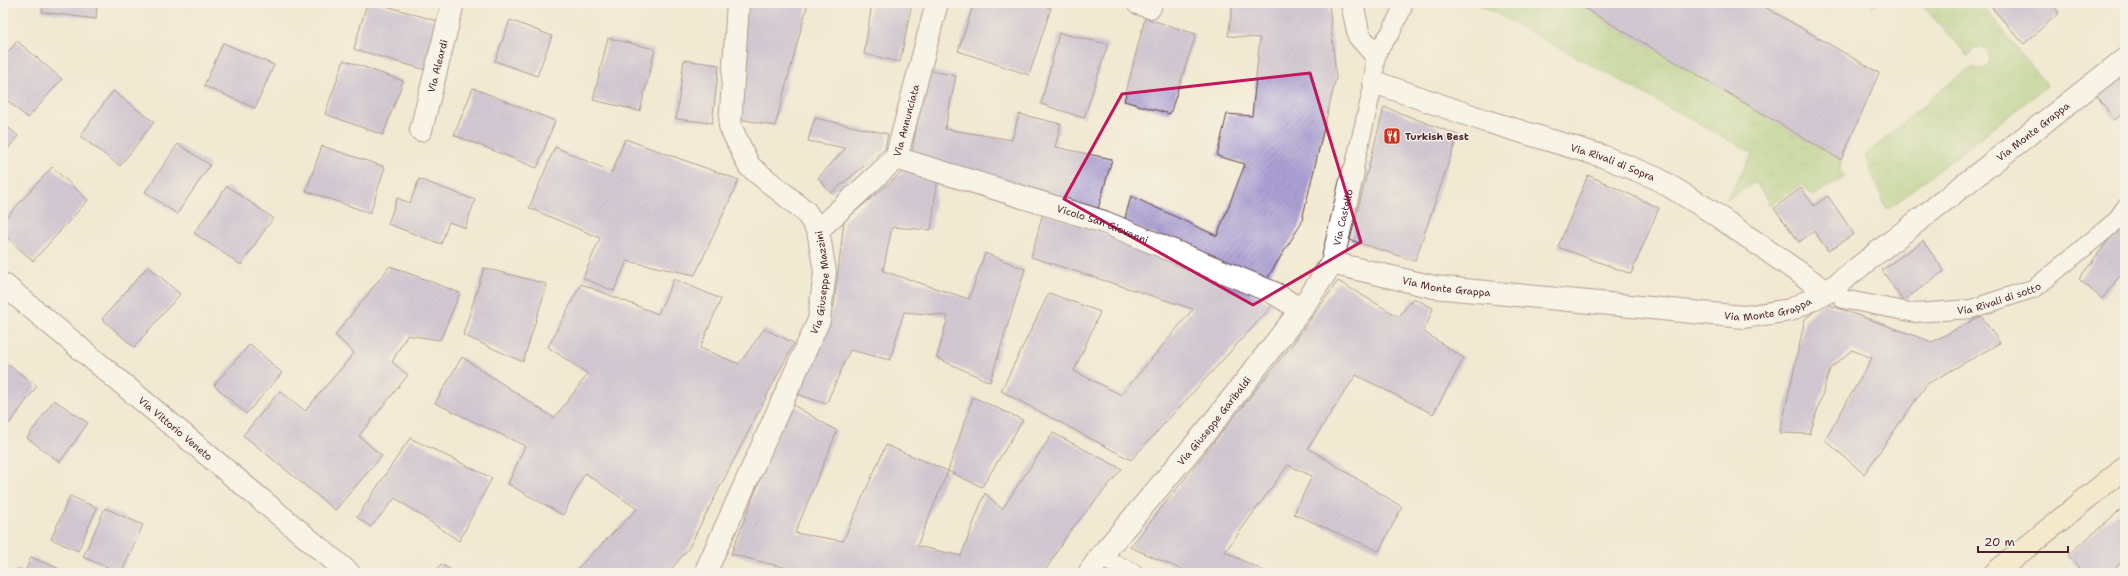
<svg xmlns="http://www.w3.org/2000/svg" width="2128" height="576" viewBox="0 0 2128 576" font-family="'Shantell Sans',sans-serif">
<defs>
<pattern id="grass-tufts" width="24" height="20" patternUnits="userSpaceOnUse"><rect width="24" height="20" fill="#a1c975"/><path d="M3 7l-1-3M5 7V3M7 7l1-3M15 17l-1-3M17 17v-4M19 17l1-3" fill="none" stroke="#8cac65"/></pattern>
<pattern id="building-hatch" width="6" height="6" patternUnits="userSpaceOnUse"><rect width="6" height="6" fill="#aca1d5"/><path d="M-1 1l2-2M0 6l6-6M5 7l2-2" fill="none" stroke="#8e83ad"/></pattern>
</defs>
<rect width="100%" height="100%" fill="#f7f3e8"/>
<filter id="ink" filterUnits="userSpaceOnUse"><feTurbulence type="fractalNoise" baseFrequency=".025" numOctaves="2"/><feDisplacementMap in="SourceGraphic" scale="8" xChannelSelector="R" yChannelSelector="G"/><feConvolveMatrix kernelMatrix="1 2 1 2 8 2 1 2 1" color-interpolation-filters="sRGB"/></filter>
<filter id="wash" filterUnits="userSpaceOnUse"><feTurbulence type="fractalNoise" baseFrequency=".012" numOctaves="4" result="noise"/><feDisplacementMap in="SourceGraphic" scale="16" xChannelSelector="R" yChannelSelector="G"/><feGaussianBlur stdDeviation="0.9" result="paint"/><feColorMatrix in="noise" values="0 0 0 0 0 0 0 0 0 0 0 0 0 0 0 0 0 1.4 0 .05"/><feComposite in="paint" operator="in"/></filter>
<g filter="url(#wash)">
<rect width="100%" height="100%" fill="#f1e9d2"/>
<path fill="url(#grass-tufts)" stroke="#767450" d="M1477,3H1576L1841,160L1840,170L1845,177L1812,196L1802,184L1770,205L1756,182L1726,200L1753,153Z
M1920,3H1981L2047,86L1887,210L1865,156L1942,89L1972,67L1982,70L1988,66L1990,60L1987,50L1981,47L1972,50L1968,56Z"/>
<g id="blocks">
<path fill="url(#building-hatch)" d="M43,3H97L96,19L42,12Z
M367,3H376L444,23L429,71L354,49Z
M744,3H808L775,126L740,119Z
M872,3H912L900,62L864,54Z
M974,3H1035L1051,8L1029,75L958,51Z
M1233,3H1329L1336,78L1301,224L1265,282L1124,222L1131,196L1217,236L1245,164L1217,156L1227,114L1252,116L1260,38L1228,36Z
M1576,3H1758L1879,73L1841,160Z
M1869,3H1878L1873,7Z
M1998,3H2051L2059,13L2024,44L1992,8Z
M1145,18L1196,34L1170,114L1124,101Z
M510,20L552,36L537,76L495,61Z
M1059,33L1108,44L1084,118L1041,104Z
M608,38L655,49L640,111L593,100Z
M17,41L62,79L28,118L3,97V58Z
M223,43L274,65L255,108L204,86Z
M344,60L403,81L383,135L325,114Z
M684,60L719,65L712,123L676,119Z
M2125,69V113L2114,120L2094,91Z
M927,70L956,76L945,129L1012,140L1019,114L1061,124L1055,147L1112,159L1098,209L911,156Z
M473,88L555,121L537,168L454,135Z
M113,91L154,122L120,166L80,136Z
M1384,107L1458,135L1415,261L1350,240Z
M815,118L888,134L885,149L831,193L818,178L846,148L808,141Z
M3,123L18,136L3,155Z
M625,139L739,180L695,275L627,261L614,291L583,278L600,238L529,208L555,147L612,172Z
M178,144L210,165L177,214L145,192Z
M322,146L385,167L370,213L306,191Z
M52,167L88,200L33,261L3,234V221Z
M906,169L938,176L931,230L892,227L883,271L969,299L985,253L1025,269L990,382L937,358L948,316L904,312L890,360L850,350L826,404L797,394L834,306L844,221Z
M1588,175L1659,208L1631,274L1558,247Z
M419,179L475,200L465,228L449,222L441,244L388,224L397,198L410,203Z
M227,186L273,218L241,265L194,233Z
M1801,188L1814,206L1828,196L1854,234L1828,251L1814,231L1799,242L1774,208Z
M1043,213L1208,268L1273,305L1131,460L1001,391L1049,293L1100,312L1074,371L1121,395L1193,309L1031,257Z
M2125,218V269L2102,299L2079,279Z
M1923,241L1944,271L1903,301L1882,270Z
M148,266L180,294L134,347L102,319Z
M390,266L460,293L440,340L407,335L392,362L408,375L359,436L382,456L335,510L243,435L280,391L305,411L354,353L335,335Z
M484,268L547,284L523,362L463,335Z
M674,279L721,299L700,348L739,364L764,329L794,343L688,549L668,573H573L637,509L585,473L563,515L508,484L525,446L435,403L462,357L554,418L588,374L548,347L581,284L658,314Z
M1338,281L1399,317L1413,298L1433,308L1424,332L1464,358L1433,414L1356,375L1308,448L1402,507L1379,551L1294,514L1312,476L1288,465L1225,552L1268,573H1189L1130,547L1295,341Z
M1824,303L1932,342L1981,316L2000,343L1927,384L1864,474L1825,440L1872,358L1852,350L1830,369L1810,434L1780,433L1805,319Z
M250,344L282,373L246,414L214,385Z
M3,361L37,386L10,423L3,418Z
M973,397L1023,420L982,487L948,471Z
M54,400L88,423L60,462L27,438Z
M790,403L837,431L795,533L843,541L886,445L948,471L917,546L961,556L985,493L1002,509L1053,433L1122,469L1069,532L1044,573H806L731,554Z
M410,438L492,478L459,541L395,498L371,527L357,517Z
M70,496L97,508L78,551L51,539Z
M2125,506V559L2109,573H2083L2068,555Z
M105,508L143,525L121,573L83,557Z
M31,557L69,573H15L17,569L25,572Z
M441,564L456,573H434Z"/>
</g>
</g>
<g filter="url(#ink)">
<use href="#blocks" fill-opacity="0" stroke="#633d44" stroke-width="1"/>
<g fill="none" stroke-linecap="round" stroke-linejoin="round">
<g stroke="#633d44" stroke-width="20">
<g id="service">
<path d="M1353,172L1374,82L1375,54L1391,32L1402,9L1403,3"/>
<path id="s1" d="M1843,299L1915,313L1971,309L2035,288L2116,221L2125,208"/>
<path d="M1100,557L1134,573"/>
</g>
</g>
<g stroke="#633d44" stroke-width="24">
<path id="pedestrian" d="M1352,3L1359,36L1375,54"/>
</g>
<g stroke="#633d44" stroke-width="24">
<g id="minor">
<path d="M1138,3L1150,7"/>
<path id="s2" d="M1374,82L1486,121L1602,156L1656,178L1709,210L1827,292"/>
<path id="s3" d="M421,130L453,3"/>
<path id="s4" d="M896,158L1104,222L1274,293L1301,310"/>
<path id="s5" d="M818,230L896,158L937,3"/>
<path id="s6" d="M1332,263L1434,287L1744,317L1790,310L1827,292L2125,59"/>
<path id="s7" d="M3,284L349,573"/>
<path id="s8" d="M705,573L819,320L825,272L818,230L805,211L749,166L730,126L738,3"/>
<path id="s9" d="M1089,573L1100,557L1209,428L1301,310L1332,263L1353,172"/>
</g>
</g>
<g stroke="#633d44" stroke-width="24">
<path id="secondary" d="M1995,573L2125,467"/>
</g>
<use href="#service" stroke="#fff" stroke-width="18"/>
<use href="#pedestrian" stroke="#fff" stroke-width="22"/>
<use href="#minor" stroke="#fff" stroke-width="22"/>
<use href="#secondary" stroke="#f8e8c3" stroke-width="22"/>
</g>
</g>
<path d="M0 0H2128V576H0ZM1310,73L1361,242L1253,305L1064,199L1122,94Z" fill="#f1e9d2" fill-opacity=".55" fill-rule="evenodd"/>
<path fill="none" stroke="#c2185b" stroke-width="3" stroke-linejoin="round" d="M1310,73L1361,242L1253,305L1064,199L1122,94Z"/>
<defs>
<g id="restaurant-square" transform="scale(0.9)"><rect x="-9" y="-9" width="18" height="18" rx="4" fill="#c8321e" stroke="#f7f3e8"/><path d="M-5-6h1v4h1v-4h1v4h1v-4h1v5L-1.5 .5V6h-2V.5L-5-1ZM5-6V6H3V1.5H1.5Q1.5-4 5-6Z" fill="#fff"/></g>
</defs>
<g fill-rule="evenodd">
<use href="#restaurant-square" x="1392" y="136"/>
</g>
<g text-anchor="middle" stroke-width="3" stroke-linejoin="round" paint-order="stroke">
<g font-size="10" fill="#4a1f2b" stroke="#f7f3e8">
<text dy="4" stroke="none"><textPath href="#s3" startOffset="66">Via Aleardi</textPath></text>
<text dy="4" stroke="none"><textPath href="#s5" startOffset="145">Via Annunciata</textPath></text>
<text dy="4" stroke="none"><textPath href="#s6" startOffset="765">Via Monte Grappa</textPath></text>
<text dy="4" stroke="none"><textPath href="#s2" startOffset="252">Via Rivali di Sopra</textPath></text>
<text dy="4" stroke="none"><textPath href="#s9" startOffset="441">Via Castello</textPath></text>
<text dy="4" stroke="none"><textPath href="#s4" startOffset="217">Vicolo San Giovanni</textPath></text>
<text dy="4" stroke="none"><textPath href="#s8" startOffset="315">Via Giuseppe Mazzini</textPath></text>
<text dy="4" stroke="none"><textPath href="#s6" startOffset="117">Via Monte Grappa</textPath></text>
<text dy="4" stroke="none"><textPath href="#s1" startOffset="159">Via Rivali di sotto</textPath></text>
<text dy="4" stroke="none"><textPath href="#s6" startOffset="441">Via Monte Grappa</textPath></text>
<text dy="4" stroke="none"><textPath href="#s9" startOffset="197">Via Giuseppe Garibaldi</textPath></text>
<text dy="4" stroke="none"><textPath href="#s7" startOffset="225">Via Vittorio Veneto</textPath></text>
</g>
<g font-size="10" font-weight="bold" fill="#4a1f2b" stroke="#f7f3e8" text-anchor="start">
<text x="1405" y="140">Turkish Best</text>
</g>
</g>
<rect width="2128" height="576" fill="none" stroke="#f7f3e8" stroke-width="16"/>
<path d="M1978 546v6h90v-6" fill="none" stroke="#4a1f2b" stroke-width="2"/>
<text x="1984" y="546" font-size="12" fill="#4a1f2b" stroke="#f7f3e8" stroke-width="3" paint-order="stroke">20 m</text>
</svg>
